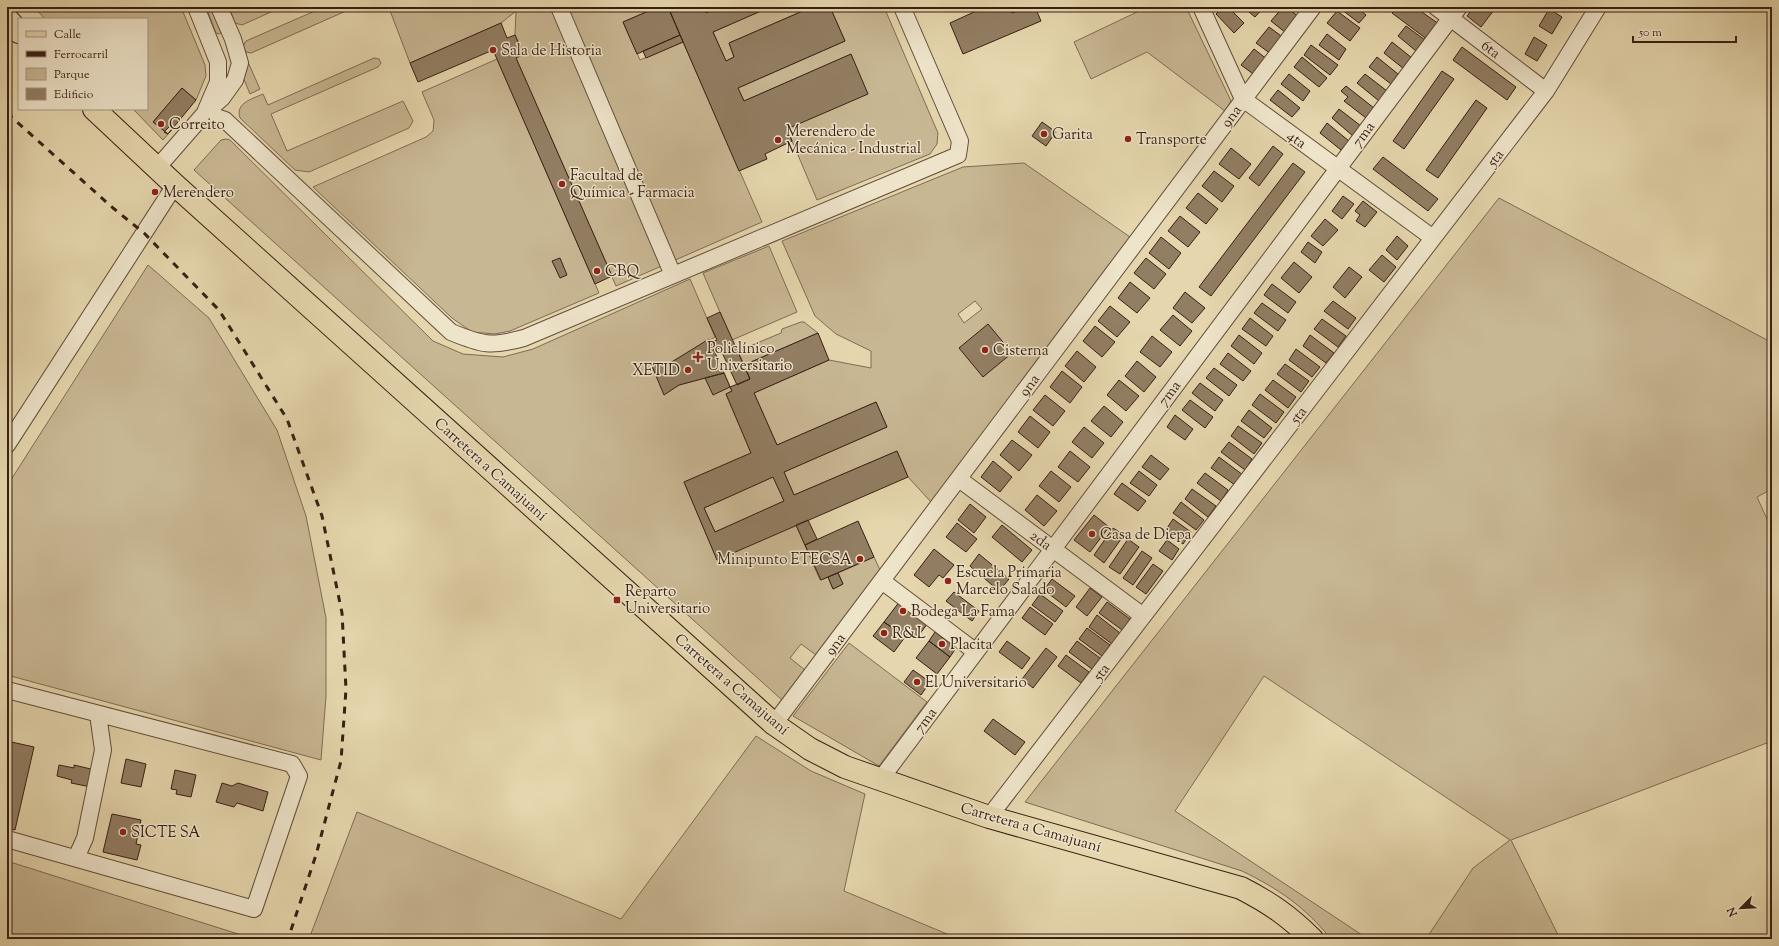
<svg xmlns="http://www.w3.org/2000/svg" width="1779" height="946" viewBox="0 0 1779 946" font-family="'Sorts Mill Goudy',serif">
<rect width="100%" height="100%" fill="#e5d6ad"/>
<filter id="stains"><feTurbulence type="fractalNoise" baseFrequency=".005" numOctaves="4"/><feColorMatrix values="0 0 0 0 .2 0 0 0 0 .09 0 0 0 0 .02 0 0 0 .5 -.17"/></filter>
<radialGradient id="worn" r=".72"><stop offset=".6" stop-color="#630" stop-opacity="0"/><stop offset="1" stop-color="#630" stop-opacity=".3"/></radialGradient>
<path fill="#c8b793" stroke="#806b53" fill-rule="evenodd" d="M34,7H181L205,65L206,76L196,100L182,88L153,122L168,134L163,140L133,109H147V19H45Z
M206,7H212L222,30L221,33L219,34L216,33Z
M229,7H282L242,25L235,23Z
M324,7H355L251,53L246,52L243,46L246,41Z
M392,7H658L623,22L640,60L683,42L762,222L616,286L516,58L524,54L515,35L516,11L501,23L410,63L389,8Z
M770,7H812L729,43L734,57L726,61L713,32Z
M830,7H884L938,133L937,144L930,154L817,200L787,129L850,55L744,101L738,88L845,41Z
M1135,7H1186L1231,101L1225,111L1147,52L1091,79L1074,42L1137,12Z
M374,58L379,59L381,63L378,67L271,114L287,151L403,101L413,121L409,128L309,172L295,170L240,118C235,103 252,99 263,94L268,105Z
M497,59L599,293L510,331L495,334L472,332L452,318L313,187L426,137L433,131L434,120L422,92Z
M248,62L260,89L250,94L243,77L246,63Z
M226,139L230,140L433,341L463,354L503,357L533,349L690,279L715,337L670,363L652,366L664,394L679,385L724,373L732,391L726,394L751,453L684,482L717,559L796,525L820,580L828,577L833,589L843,584L838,573L874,557L880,570L816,655L801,644L790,658L805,670L782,700L194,170L221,140Z
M1024,163L1130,237L931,502L908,477L897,451L794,495L784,472L887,427L876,402L777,445L754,393L829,360L871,368V351L836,334L815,316L782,241L963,167ZM975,301L982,309L964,323L958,314Z
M1499,198L1767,340L1772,350V489L1757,497L1772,530V741L1511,840L1560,939H1426L1473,868L1510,840L1264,676L1175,811L1368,939H1331C1305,907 1279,889 1242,871L1025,802Z
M769,246L797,312L732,340L703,273Z
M148,265L209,318L277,430L306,516L326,618V696L321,760L7,675V486Z
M801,322H804L818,333L744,365L738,351L781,333L782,329Z
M773,477L784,501L715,532L704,508Z
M849,643L927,702L879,766L793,716Z
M756,736L811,771L865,794L844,891L959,939H309L357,812L621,919Z
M7,861L254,939H7Z"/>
<path fill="#927e63" stroke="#381f13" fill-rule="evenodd" d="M658,7H668L680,35L637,54L623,22Z
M668,7H704L706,13L714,9L713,7H770L713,32L726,61L734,57L729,43L812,7H830L845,41L738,88L744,101L851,54L868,94L787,129L792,141L765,154L767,159L739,171Z
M985,7H1009L1012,13L1026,7H1035L1041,21L963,54L950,23Z
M1223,7H1228L1244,23L1234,33L1216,14Z
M1243,7H1264L1255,17Z
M1283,7H1286L1299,17L1286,33L1271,21Z
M1343,7H1356L1366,15L1359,23L1341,9Z
M1396,7L1402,9L1404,7H1421L1419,10L1439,24L1428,40L1392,13Z
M1474,7H1490L1494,10L1481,27L1467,16Z
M1557,7H1568L1565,12Z
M1549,9L1562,17L1552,34L1539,26Z
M1337,11L1360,28L1350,41L1327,23Z
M501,23L507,38L515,35L521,49L524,54L516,58L612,276L595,284L493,50L418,82L410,63Z
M1406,26L1425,40L1416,51L1398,36Z
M1269,27L1284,38L1271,54L1256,43Z
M1327,34L1346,49L1339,60L1319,45Z
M680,35L683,42L646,58L643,51Z
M1534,37L1547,45L1537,61L1525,54Z
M1392,42L1412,58L1404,69L1384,53Z
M1311,45L1338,65L1330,75L1304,55Z
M1462,47L1516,87L1507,100L1453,60Z
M1254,49L1268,60L1256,76L1241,65Z
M1302,57L1327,78L1319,87L1294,67Z
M1377,57L1398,74L1391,84L1369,67Z
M1442,71L1454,79L1404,149L1393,141Z
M1289,74L1310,91L1303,101L1281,84Z
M1365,74L1387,91L1379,101L1357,83Z
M1346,86L1374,108L1366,118L1344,101L1348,97L1341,91Z
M182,88L196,100L168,134L153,122Z
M1278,90L1300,108L1292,117L1270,100Z
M1476,100L1487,108L1438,178L1426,170Z
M1339,109L1361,126L1353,136L1332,118Z
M1042,122L1056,132L1046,146L1032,136Z
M1327,123L1349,141L1341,150L1320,133Z
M170,126L173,128L168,134L164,132Z
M1273,146L1283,154L1259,186L1249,178Z
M1231,148L1251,164L1239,179L1219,164Z
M1383,157L1438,199L1428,211L1373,169Z
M1293,163L1305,172L1211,296L1199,287Z
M1214,171L1234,186L1222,202L1202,186Z
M1198,193L1218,209L1206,224L1186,208Z
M1343,196L1354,204L1342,219L1332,211Z
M1363,201L1377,212L1365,227L1356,221L1360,215L1355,211Z
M1180,216L1200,232L1188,247L1168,231Z
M1325,219L1338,230L1323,246L1311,236Z
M1397,236L1408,246L1397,260L1386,250Z
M1161,237L1181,253L1169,269L1149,253Z
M1308,242L1322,252L1315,263L1301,252Z
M1382,255L1396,267L1384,282L1369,270Z
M560,258L567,275L560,278L552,261Z
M1146,258L1166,274L1154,289L1134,273Z
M1294,262L1312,277L1299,293L1281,278Z
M1349,267L1362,277L1345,298L1333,287Z
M1130,282L1150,298L1137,313L1118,298Z
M1272,284L1296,302L1288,313L1264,295Z
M1185,292L1205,308L1192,323L1173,308Z
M1333,301L1356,318L1348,329L1324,311Z
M1262,303L1286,320L1278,331L1254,313Z
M1110,306L1130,322L1117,337L1098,321Z
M720,312L750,379L737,385L720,348L714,350L710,343L717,340L707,318Z
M1173,315L1192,331L1180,346L1160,330Z
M1250,318L1273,336L1266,346L1242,329Z
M1322,319L1346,336L1338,347L1314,329Z
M988,324L1012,353L983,377L959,348Z
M1095,326L1115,342L1102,357L1083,341Z
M818,333L829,360L754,393L777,445L876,402L887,427L784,472L794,495L897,451L908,477L717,560L684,482L751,453L726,394L732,391L730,387L750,379L744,365ZM773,477L784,501L715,532L704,508Z
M1239,335L1262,353L1254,364L1231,346Z
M1310,335L1334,353L1326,363L1303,346Z
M1152,336L1172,352L1160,367L1140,352Z
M709,339L724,373L679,385L664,395L652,366L670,363Z
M1296,349L1320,367L1312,377L1289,360Z
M1077,351L1096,367L1084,382L1065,366Z
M1228,353L1251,371L1243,381L1220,364Z
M1137,361L1156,377L1144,392L1125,376Z
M1285,364L1309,381L1301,392L1277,374Z
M1214,368L1237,385L1229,396L1206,378Z
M1062,371L1082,387L1070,403L1050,387Z
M724,373L730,387L713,395L705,378Z
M1119,380L1139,396L1126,411L1107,395Z
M1273,380L1296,397L1288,408L1265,390Z
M1200,383L1223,400L1215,411L1192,393Z
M1260,394L1284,412L1276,423L1252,405Z
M1045,395L1065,411L1053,426L1033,410Z
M1190,400L1213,417L1205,428L1182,410Z
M1104,406L1123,422L1111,437L1091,421Z
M1249,410L1272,428L1264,438L1241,421Z
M1175,415L1193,429L1185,440L1167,427Z
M1030,416L1050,432L1038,448L1018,432Z
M1238,426L1262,443L1254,454L1231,436Z
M1084,427L1104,443L1092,458L1072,442Z
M1012,440L1032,455L1019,471L1000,455Z
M1229,442L1252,459L1245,470L1221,452Z
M1070,451L1090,467L1078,482L1058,467Z
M1151,455L1169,469L1160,480L1142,467Z
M1219,457L1243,475L1235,485L1211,468Z
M993,461L1012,477L1000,492L981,477Z
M1051,471L1071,487L1059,502L1039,486Z
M1139,471L1157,485L1149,496L1130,483Z
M1205,473L1228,490L1221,501L1197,483Z
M1122,483L1146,501L1138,511L1114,494Z
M1192,489L1216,506L1208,517L1185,499Z
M1037,495L1057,511L1044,526L1025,510Z
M1181,502L1204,520L1196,530L1173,513Z
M970,504L986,517L974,533L958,520Z
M1094,515L1109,527L1090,552L1074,540Z
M1173,519L1191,532L1183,544L1165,531Z
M808,520L817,539L805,545L796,525Z
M858,521L874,557L821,580L805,545Z
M957,523L977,539L966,552L946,537Z
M1002,525L1032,550L1022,562L992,537Z
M1113,528L1124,535L1104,563L1094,555Z
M1128,539L1139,547L1120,574L1109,567Z
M1167,540L1179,549L1172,560L1159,551Z
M934,549L954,565L943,578L939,575L929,587L914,575Z
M1142,551L1152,558L1133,585L1123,578Z
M979,554L1009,579L999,591L970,566Z
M1153,564L1163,571L1146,594L1136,587Z
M838,573L843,584L833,589L828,577Z
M1052,579L1075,596L1066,607L1044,590Z
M1090,588L1102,597L1087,616L1076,607Z
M954,592L979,611L972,621L946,601Z
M1040,594L1063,611L1055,622L1032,605Z
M900,601L928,623L916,639L908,633L905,637L884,622Z
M1107,602L1130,619L1122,630L1099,613Z
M1030,607L1053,624L1045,635L1022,618Z
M1097,615L1120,633L1112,644L1089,627Z
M884,622L905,637L894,652L873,636Z
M1087,628L1110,645L1102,656L1079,639Z
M935,632L956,648L950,657L929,641Z
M929,641L950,657L937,674L916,658Z
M1007,641L1030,658L1022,669L999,652Z
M1077,641L1100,658L1092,669L1069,652Z
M1046,648L1057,657L1033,688L1022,679Z
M1066,655L1089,672L1081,683L1058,666Z
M913,670L930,682L921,695L904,682Z
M993,719L1025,742L1015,755L984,731Z
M7,741L34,747L15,830L7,828Z
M126,759L146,764L141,787L121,783Z
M59,765L74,768V765L95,770L91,787L71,783L72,780L57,776Z
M175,770L196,775L191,797L176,794L177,790L171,789Z
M222,783L232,786L238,783L268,792L263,811L237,803L234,807L216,802Z
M112,814L141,820L136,844L141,845L137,860L103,852Z"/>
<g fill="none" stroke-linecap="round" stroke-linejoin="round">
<g stroke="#634d3a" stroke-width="18">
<path id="street" d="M196,7L218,62V82L206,110
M559,7L673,275
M1201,7L1243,99L1433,238
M1436,7L1546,91
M205,113L225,120L451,332C482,345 491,347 524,338L958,155L960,141L902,7
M157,168L205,113L222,98L235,80L240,63L233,39L219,7
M7,445L175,185
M959,479L1143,616
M882,581L976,652
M7,690L292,764L299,776L254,909L7,839
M774,724L1313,7
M880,780L1459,7
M989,817L1546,91L1598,7
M76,858L85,838L103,750L98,714"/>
</g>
<g stroke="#381f13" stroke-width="24">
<path id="primary" d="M7,19L19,32
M94,109L175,185L774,724L810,749L845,767L989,817L1241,888C1270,903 1289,916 1312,939"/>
</g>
<use href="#street" stroke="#eee4ca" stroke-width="16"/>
<use href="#primary" stroke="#e5d6ad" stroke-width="22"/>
<path stroke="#381f13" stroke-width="3" stroke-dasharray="7 7" stroke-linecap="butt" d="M7,113L113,208L144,233L219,310L287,419L322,516L342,613L346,689L341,761L316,855L288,939"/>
</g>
<g fill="#8f2418" stroke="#eee4ca" stroke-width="1.5">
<circle cx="493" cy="50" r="4"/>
<circle cx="161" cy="124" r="4"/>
<circle cx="1044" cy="134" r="4"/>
<circle cx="1128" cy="139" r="4"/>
<circle cx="778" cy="140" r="4"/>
<circle cx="562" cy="184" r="4"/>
<circle cx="155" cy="192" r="4"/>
<circle cx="597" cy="271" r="4"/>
<circle cx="985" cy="350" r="4"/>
<path d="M696 351h4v4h4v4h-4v4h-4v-4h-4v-4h4z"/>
<circle cx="688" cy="370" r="4"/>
<circle cx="1092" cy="534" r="4"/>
<circle cx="860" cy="559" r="4"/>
<circle cx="948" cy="581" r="4"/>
<rect x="613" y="596" width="8" height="8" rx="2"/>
<circle cx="903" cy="611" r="4"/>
<circle cx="884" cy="633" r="4"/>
<circle cx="942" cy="644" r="4"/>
<circle cx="917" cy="682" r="4"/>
<circle cx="123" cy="832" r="4"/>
</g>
<g text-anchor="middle" stroke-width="3" stroke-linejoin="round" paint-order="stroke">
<g font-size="15" fill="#381f13" stroke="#eee4ca">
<text transform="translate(1491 49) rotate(37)" y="5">6ta</text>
<text transform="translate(1231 116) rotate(-53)" y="5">9na</text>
<text transform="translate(1363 134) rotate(-53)" y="5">7ma</text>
<text transform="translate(1297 139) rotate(36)" y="5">4ta</text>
<text transform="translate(1495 158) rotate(-52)" y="5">5ta</text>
<text transform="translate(1029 385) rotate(-53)" y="5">9na</text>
<text transform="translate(1169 393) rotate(-53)" y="5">7ma</text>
<text transform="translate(1298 415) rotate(-53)" y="5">5ta</text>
<text transform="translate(491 469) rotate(42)" y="5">Carretera a Camajuaní</text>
<text transform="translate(1041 540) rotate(37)" y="5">2da</text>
<text transform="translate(835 644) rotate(-53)" y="5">9na</text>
<text transform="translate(1101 672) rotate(-53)" y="5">5ta</text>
<text transform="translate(732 684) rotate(41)" y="5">Carretera a Camajuaní</text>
<text transform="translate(925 720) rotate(-53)" y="5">7ma</text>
<text transform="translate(1031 827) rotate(16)" y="5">Carretera a Camajuaní</text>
</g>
<g font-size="15" fill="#381f13" stroke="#eee4ca" text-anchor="start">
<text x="501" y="55">Sala de Historia</text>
<text x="169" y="129">Correito</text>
<text x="786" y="136">Merendero de<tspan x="786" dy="17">Mecánica - Industrial</tspan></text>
<text x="1052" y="139">Garita</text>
<text x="1136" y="144">Transporte</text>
<text x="570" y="180">Facultad de<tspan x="570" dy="17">Química - Farmacia</tspan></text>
<text x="163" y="197">Merendero</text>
<text x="605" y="276">CBQ</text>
<text x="707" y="353">Policlínico<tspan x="707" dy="17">Universitario</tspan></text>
<text x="993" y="355">Cisterna</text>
<text x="680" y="375" text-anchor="end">XETID</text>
<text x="1100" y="539">Casa de Diepa</text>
<text x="852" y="564" text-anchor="end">Minipunto ETECSA</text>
<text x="956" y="577">Escuela Primaria<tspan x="956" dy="17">Marcelo Salado</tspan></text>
<text x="625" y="596">Reparto<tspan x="625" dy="17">Universitario</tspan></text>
<text x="911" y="616">Bodega La Fama</text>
<text x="892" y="638">R&amp;L</text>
<text x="950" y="649">Placita</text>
<text x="925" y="687">El Universitario</text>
<text x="131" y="837">SICTE SA</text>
</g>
</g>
<rect width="1779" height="946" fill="none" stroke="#e5d6ad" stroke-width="24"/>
<rect x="8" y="8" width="1763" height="930" fill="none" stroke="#381f13" stroke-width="2"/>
<rect x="12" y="12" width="1755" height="922" fill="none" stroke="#381f13"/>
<rect x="18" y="18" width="130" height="92" fill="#eee4ca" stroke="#a59581"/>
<rect x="26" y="31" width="20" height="6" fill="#e5d6ad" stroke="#a59581"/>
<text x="54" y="38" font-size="12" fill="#381f13">Calle</text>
<rect x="26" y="51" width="20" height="6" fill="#381f13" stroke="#a59581"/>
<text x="54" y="58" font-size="12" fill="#381f13">Ferrocarril</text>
<rect x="26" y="68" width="20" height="12" fill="#c8b793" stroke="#a59581"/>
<text x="54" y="78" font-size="12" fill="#381f13">Parque</text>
<rect x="26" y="88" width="20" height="12" fill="#927e63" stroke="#a59581"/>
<text x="54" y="98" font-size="12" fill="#381f13">Edificio</text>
<g transform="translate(1741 908) rotate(246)" stroke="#eee4ca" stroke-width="3" paint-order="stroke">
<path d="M0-3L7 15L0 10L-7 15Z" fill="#381f13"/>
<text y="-6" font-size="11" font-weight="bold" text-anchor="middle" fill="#381f13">N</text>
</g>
<path d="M1633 36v6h103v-6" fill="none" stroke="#381f13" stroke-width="2"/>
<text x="1639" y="36" font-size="12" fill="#381f13" stroke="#eee4ca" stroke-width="3" paint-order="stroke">50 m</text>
<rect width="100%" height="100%" filter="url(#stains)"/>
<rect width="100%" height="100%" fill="url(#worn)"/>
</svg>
